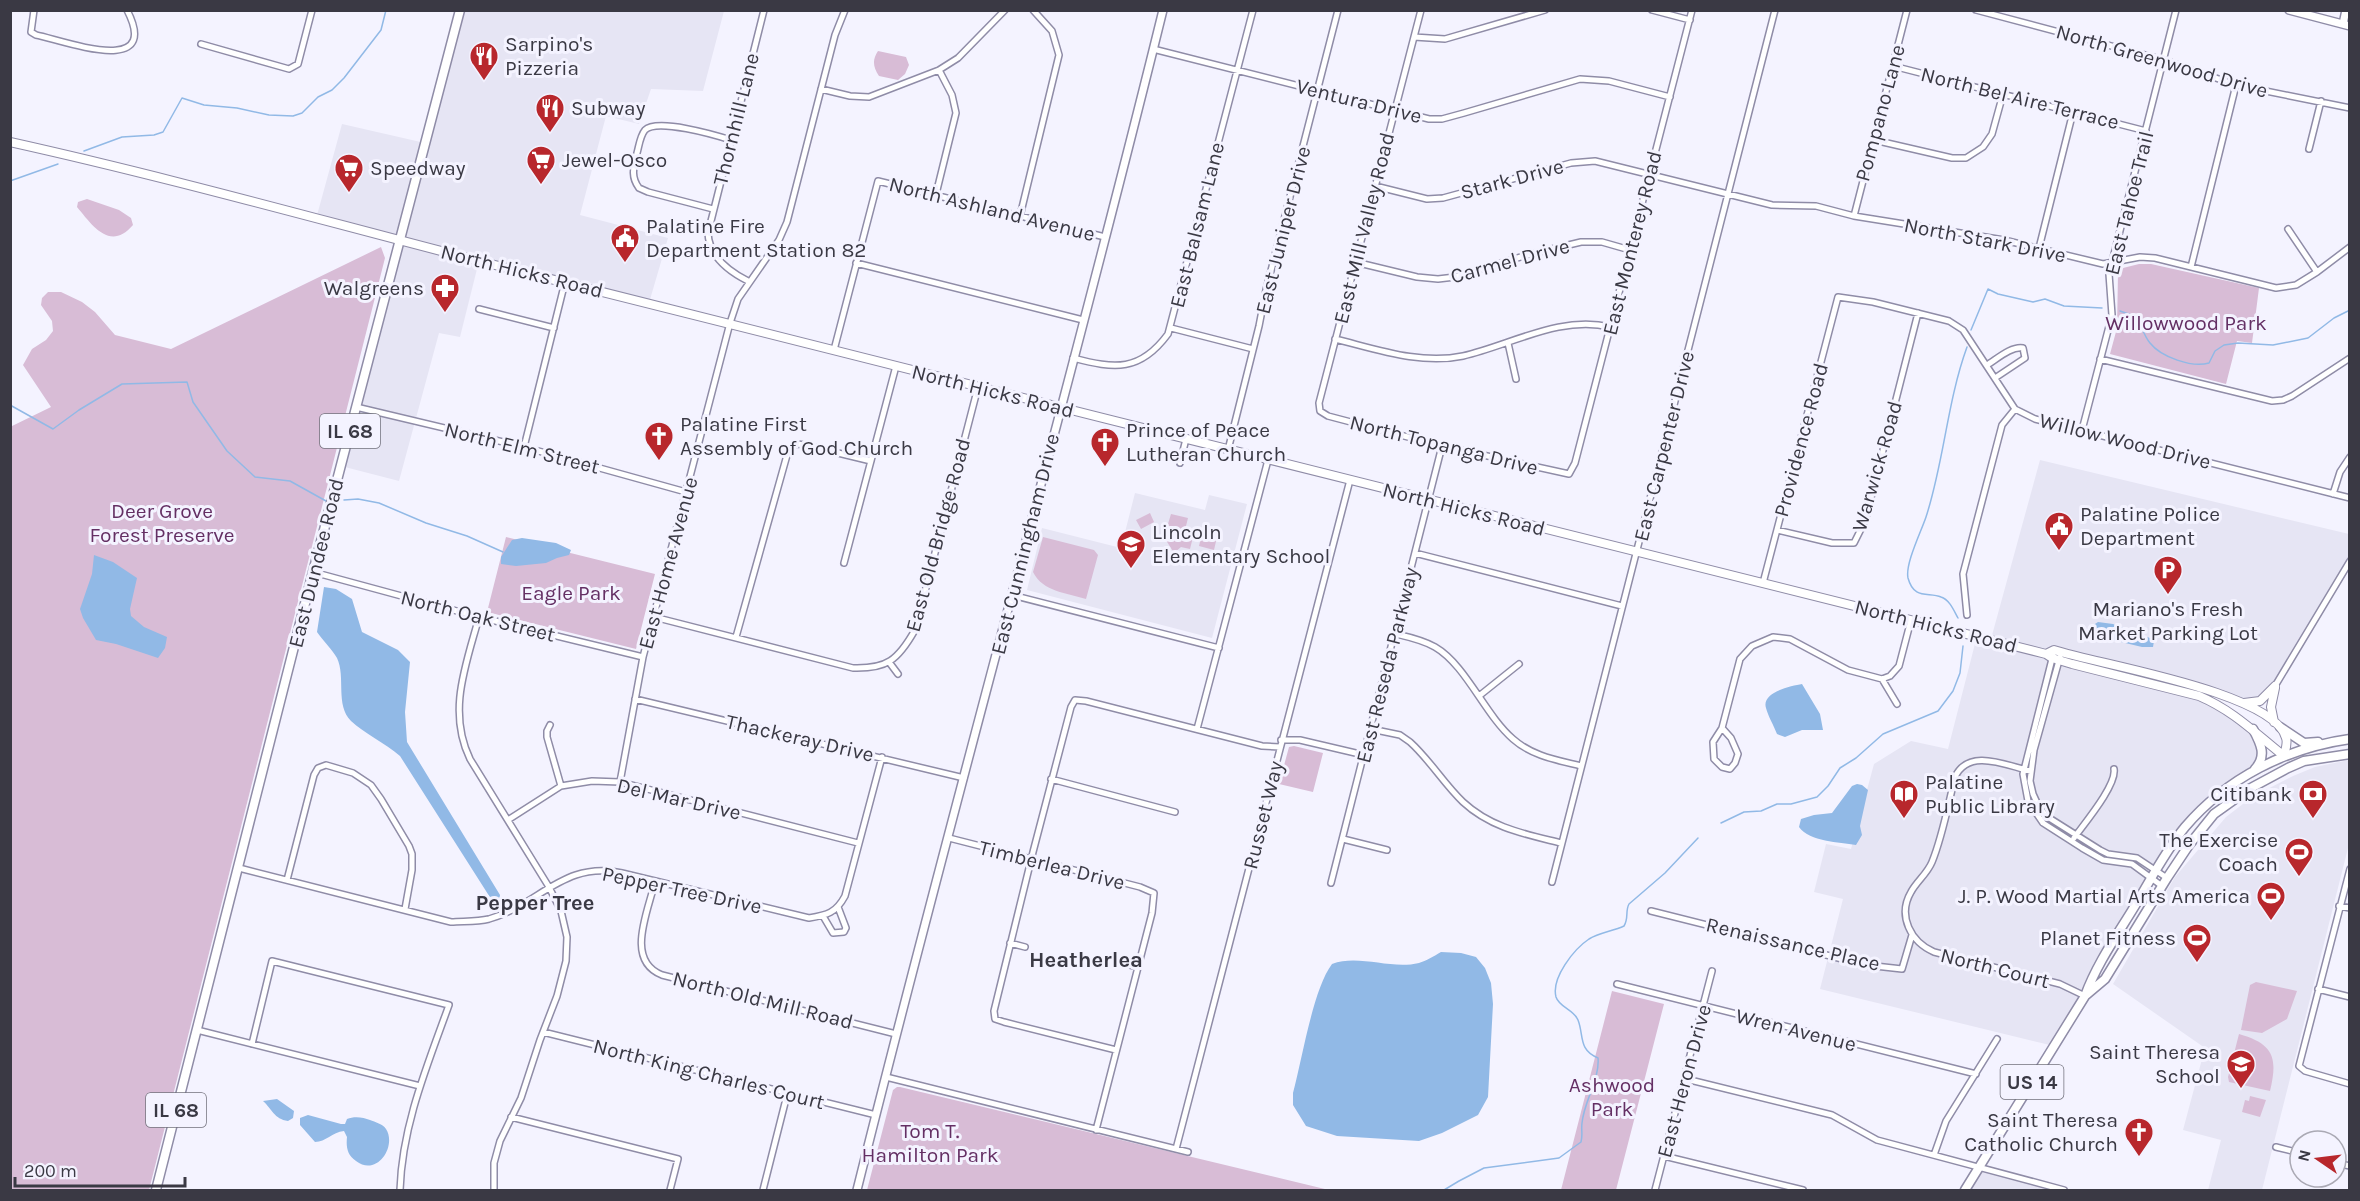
<svg xmlns="http://www.w3.org/2000/svg" width="2360" height="1201" viewBox="0 0 2360 1201" font-family="Karla,sans-serif">
<rect width="100%" height="100%" fill="#f4f3ff"/>
<path fill="#e6e5f4" d="M460,11H724L703,91L651,89L639,124L606,116L580,215L668,238L649,303L479,261L460,337L439,333L399,481L341,466L399,241L316,219L342,124L425,143Z
M2040,460L2349,534V561L2275,686L2252,704L2061,652L2047,653L2199,696L2253,729L2260,763L2184,829L2054,1046L1820,989L1843,899L1814,892L1826,844L1851,849L1874,764L1911,741L1948,749L1977,636L1991,639Z
M1135,493L1205,510L1209,495L1247,504L1212,638L1027,590L1042,528L1121,548Z
M2349,760V844L2262,1190H2208L2221,1140L2183,1130L2205,1048L2113,984L2175,877L2226,817L2252,797L2293,776L2315,767Z
M1980,1169L2064,1190H1965Z"/>
<path fill="#d8bcd6" d="M878,51L906,57L909,65L905,74L898,80L879,76C873,67 872,60 878,51Z
M87,199L119,210L131,218L133,225C110,252 92,225 77,207L78,202Z
M381,247L385,258L149,1190H11L10,427L51,407L23,365L32,349L46,340L53,331L52,321L41,305L42,298L48,292H61L82,302L95,312L115,335L171,349Z
M2139,264H2151L2259,288L2252,343L2237,341L2226,384L2110,354L2117,328L2118,273L2119,269Z
M1150,513L1154,522L1141,529L1136,520Z
M1171,514L1188,518L1185,530L1194,533L1190,549L1181,547L1174,553L1164,537Z
M1202,533L1217,537L1214,550L1199,546Z
M506,537L655,574L636,649L487,612Z
M1043,537L1094,550L1098,555L1086,599C1067,593 1043,592 1033,572Z
M1294,746L1323,753L1313,792L1279,784L1289,747Z
M2256,982L2297,991L2287,1019L2262,1033L2241,1030L2250,985Z
M1612,991L1664,1004L1616,1190H1561Z
M2239,1034C2274,1044 2278,1058 2270,1091L2229,1082L2228,1077Z
M897,1087H900L1329,1190H867L893,1090Z
M2250,1096L2266,1100L2260,1117L2242,1112L2245,1100L2249,1101Z"/>
<path fill="#91b9e6" d="M522,538L556,543L571,550L569,555L557,558L546,563L516,566L501,564V557L512,540Z
M94,555L113,562L137,578L130,609L131,616L144,627L167,637L165,648L158,658L116,644L96,640L83,618L80,609L92,574Z
M324,587L336,589L352,599L362,632L398,650L410,662L405,712L407,742L500,895L499,904L493,902L400,756C385,743 364,733 351,721C335,705 346,677 337,658C332,649 323,641 317,632Z
M2098,622L2113,624L2150,638L2154,641L2153,647H2142L2096,636L2084,631Z
M1802,684L1820,714L1823,730H1802L1785,737L1777,734C1774,726 1768,716 1766,708C1761,692 1791,686 1802,684Z
M1857,784L1862,785L1868,790L1860,826L1862,835L1856,845C1839,842 1810,842 1799,827L1801,819L1814,815L1832,813L1852,786Z
M1441,952L1461,953L1476,957L1485,968L1491,983L1493,1004L1488,1097L1478,1115L1442,1133L1419,1141L1337,1136L1306,1126L1293,1105V1093C1302,1060 1313,989 1332,964C1359,954 1391,970 1419,963C1426,961 1434,956 1441,952Z
M277,1099L294,1111L293,1118L288,1121C274,1119 272,1109 263,1101Z
M308,1115L341,1124H345L347,1119C354,1116 363,1117 370,1120C375,1122 383,1124 386,1129C397,1146 377,1177 356,1161C347,1155 346,1147 347,1137L344,1131C332,1132 326,1142 315,1142L300,1125V1118Z"/>
<g fill="none" stroke-linecap="round" stroke-linejoin="round">
<path stroke="#91b9e6" stroke-width="1.5" d="M84,151L122,137L154,135L163,132L182,98L204,105L237,108L269,115L293,116L302,113L318,97L332,90L344,78L381,30L386,10
M10,181L58,164
M2120,311L2137,317C2141,325 2144,336 2150,343C2161,357 2192,368 2209,363L2215,351L2224,345L2238,343L2273,345L2308,338L2334,318L2350,310
M1971,330L1988,289L1998,294L2033,302L2045,299L2064,306L2102,308
M10,405L53,429L79,410L122,384L187,382L193,402L227,451L255,477L290,481L326,501
M344,500L358,499L379,503L426,523L467,536L503,552
M1958,618C1954,611 1950,600 1941,597C1928,592 1914,600 1908,578C1905,564 1921,532 1926,517C1944,462 1947,402 1967,347
M1721,823L1744,812L1761,811L1777,804H1791L1817,797L1828,786L1840,768L1856,758L1883,734L1938,711L1953,691L1960,673L1963,646
M1444,1190L1459,1181L1484,1168L1559,1158L1581,1142C1583,1135 1581,1130 1582,1123C1584,1101 1600,1079 1598,1058C1578,1050 1584,1035 1578,1020C1574,1010 1559,1007 1556,997C1551,978 1574,949 1589,939C1599,933 1613,931 1624,926C1629,918 1625,911 1629,904L1665,873L1698,838"/>
<g stroke="#8f8ca7" stroke-width="8">
<path id="minor" d="M34,10L31,32L36,35C65,41 162,78 127,10
M1421,10L1319,403L1320,411L1328,416L1442,446L1569,474L1575,463L1692,10
M1652,10L1690,20
M1976,10L2164,60L2236,85L2350,108
M1414,37L1445,39L1545,10
M201,44L289,69L298,64L312,10
M1153,49L1429,119H1442L1464,113L1580,79L1609,81L1670,97
M1893,66L2146,131
M821,89L850,96L869,97L939,70L958,58L1005,10
M1874,140L1952,158H1966L1983,147L1992,134L2003,94
M2309,149L2321,101
M1375,186L1427,199L1443,198L1571,163L1595,161L1772,205L1816,206L1854,216L2004,240L2103,264L2140,257L2155,258L2276,288L2296,285L2317,272L2350,247
M936,194L956,113L952,95L939,70
M713,209L648,192L639,188C630,176 634,166 637,153C639,146 640,136 645,130C657,118 715,135 731,140
M1020,216L1059,55L1052,31L1033,10
M1854,216L1907,10
M2288,229L2317,272
M2039,248L2073,112
M1355,262L1417,277L1438,279L1455,277L1527,255L1581,242H1602L1630,250
M856,263L1083,320
M2191,267L2236,85
M748,281C728,271 709,256 708,233L764,10
M479,309L554,328
M1171,328L1253,349
M1335,339C1376,349 1420,365 1463,356C1511,345 1560,315 1610,327
M1508,343L1516,379
M834,350L878,181L1105,237
M1073,358C1115,369 1140,372 1168,334L1253,10
M2100,359L2272,401L2283,400L2292,396L2350,358
M1987,365C1997,359 2011,346 2023,348L2025,358L1995,378
M356,407L524,447L686,492
M2082,430L2112,315L2109,274L2176,10
M524,447L565,282
M1228,450L1259,326L1266,290L1338,10
M1180,463L1186,439
M2333,494L2340,472L2350,457
M1777,530L1832,543H1854L1865,521L1918,313
M1415,553L1622,606
M844,563L896,366
M313,572L479,617L643,657
M1763,583L1838,297L1873,302L1949,321L1963,330L2015,409L2035,419L2350,498
M1012,595L1219,648
M1967,615L1963,574L2002,425L2015,409
M479,617C466,665 447,711 470,759L549,887L561,911L567,937L566,961L557,996L540,1040L521,1098L500,1141L494,1163V1190
M654,617L853,668C887,669 898,660 915,630L978,387
M1396,634C1409,637 1423,640 1435,647C1466,665 1485,715 1513,739C1532,756 1557,760 1581,766
M736,637L789,448L797,444L805,445L871,461
M2053,655L2023,774L2028,801L2043,823L2082,848L2103,860L2132,864L2162,886
M2060,657L2034,750L2030,781L2033,794L2038,805L2046,816L2100,850L2108,854L2137,858L2167,878
M889,662L898,674
M1882,679L1897,704
M2275,686L2350,561
M1479,696L1519,664
M635,699L964,778
M550,725L547,731V737L561,786
M1722,728L1731,738L1738,754L1735,763L1730,769L1722,767L1714,759L1713,742L1722,728L1740,659L1752,646L1773,637L1790,639L1848,670L1882,679L1890,676L1899,666L1911,620
M1197,729L1268,460
M1371,729L1400,735L1410,742C1430,760 1444,784 1463,802C1491,828 1525,834 1561,843
M1281,740H1300L1364,755
M2031,771C2007,766 1969,747 1955,777C1948,805 1943,835 1932,862C1927,874 1917,881 1911,892C1897,916 1911,942 1934,952L2060,984L2085,996
M1051,779L1175,812
M620,782L643,657L730,323L738,299L779,240L787,222L835,35L845,10
M508,820L561,786L592,781L620,782L858,843
M949,838L1140,887L1154,893L1152,913L1096,1130
M2074,838C2084,824 2117,785 2114,769
M1343,839L1387,850
M239,868L451,922C463,921 477,922 489,919C539,905 564,860 622,873L809,918C827,915 836,913 845,896L882,757
M2350,869L2299,1066L2305,1071L2350,1084
M287,880L314,775L318,768L326,765L353,773L371,785L381,799L409,846L412,854V870L405,909
M655,881C649,910 624,960 662,975L896,1034
M1552,882L1775,10
M1331,883L1442,446
M2339,906L2350,908
M1651,911L1866,965L1902,969L1912,935
M823,916L833,933L844,932L846,928L838,907
M1010,943L1025,947
M1122,963L1138,967
M1617,984L1976,1074
M2318,989L2350,997
M197,1030L420,1086
M543,1032L876,1115
M252,1044L272,961L449,1005C427,1066 402,1126 400,1190
M1116,1050L1004,1022L995,1019L994,1011L1033,852L1071,707L1075,700L1086,701L1262,746L1280,747
M886,1077L1188,1152
M1686,1079L1832,1115L1877,1140L2064,1190
M511,1117L678,1159L670,1190
M2276,1147L2300,1153
M1176,1149L1350,480
M1934,1155L1946,1121L1997,1039
M1664,1156L1803,1190
M2336,1163L2350,1166
M763,1190L787,1095
M1655,1190L1712,971"/>
</g>
<g stroke="#8f8ca7" stroke-width="10">
<path id="tertiary" d="M2289,10L2350,26
M2343,24L2346,10
M857,1190C955,796 1066,405 1163,10"/>
</g>
<g stroke="#8f8ca7" stroke-width="10">
<path id="secondary" d="M10,142C172,178 331,223 491,264C1009,395 1528,524 2046,654L2052,658L2072,664L2199,696C2234,711 2255,733 2284,756C2285,751 2288,743 2286,738C2275,693 2103,665 2061,652L2054,650L2046,654
M2244,703L2260,701L2275,686
M2274,722L2271,707L2275,688"/>
</g>
<g stroke="#8f8ca7" stroke-width="11">
<path id="primary" d="M2280,727L2304,743L2318,742
M2253,729C2261,744 2267,756 2255,769
M2086,995L2105,979L2167,878L2189,845L2214,814L2249,789L2288,768L2304,761L2350,754
M156,1190L313,572L460,10
M1965,1190L2085,996C2097,963 2118,934 2136,904C2151,879 2166,850 2185,827C2227,778 2286,748 2350,739"/>
</g>
<use href="#minor" stroke="#fff" stroke-width="5"/>
<use href="#tertiary" stroke="#fff" stroke-width="7"/>
<use href="#secondary" stroke="#fff" stroke-width="8"/>
<use href="#primary" stroke="#fff" stroke-width="8"/>
</g>
<defs>
<g id="restaurant-pin" transform="scale(1.5)"><path d="M0 17L-7.5 6A9.5 9.5 0 1 1 7.5 6Z" fill="#b8272c" stroke="#f4f3ff"/><path d="M-5-6h1v4h1v-4h1v4h1v-4h1v5L-1.5 .5V6h-2V.5L-5-1ZM5-6V6H3V1.5H1.5Q1.5-4 5-6Z" fill="#fff"/></g>
<g id="supermarket-pin" transform="scale(1.5)"><path d="M0 17L-7.5 6A9.5 9.5 0 1 1 7.5 6Z" fill="#b8272c" stroke="#f4f3ff"/><path d="M-6-5.5h2.5l.6 2H6L4.5 2H-2.5L-4.4-4H-6ZM-1.5 3.2a1.3 1.3 0 1 0 .1 0ZM3 3.2a1.3 1.3 0 1 0 .1 0Z" fill="#fff"/></g>
<g id="civic-pin" transform="scale(1.5)"><path d="M0 17L-7.5 6A9.5 9.5 0 1 1 7.5 6Z" fill="#b8272c" stroke="#f4f3ff"/><path d="M-.6-6.5H3V-4.5H.6V-3L4-1V1h2V6H-6V1h2V-1L-.6-3ZM-1.2 2.5V6h2.4V2.5Z" fill="#fff"/></g>
<g id="pharmacy-pin" transform="scale(1.5)"><path d="M0 17L-7.5 6A9.5 9.5 0 1 1 7.5 6Z" fill="#b8272c" stroke="#f4f3ff"/><path d="M-2-6h4v4h4v4h-4v4h-4v-4h-4v-4h4Z" fill="#fff"/></g>
<g id="church-pin" transform="scale(1.5)"><path d="M0 17L-7.5 6A9.5 9.5 0 1 1 7.5 6Z" fill="#b8272c" stroke="#f4f3ff"/><path d="M-1.2-6h2.4v3.5h3.3v2.4h-3.3V6h-2.4V-.1h-3.3v-2.4h3.3Z" fill="#fff"/></g>
<g id="school-pin" transform="scale(1.5)"><path d="M0 17L-7.5 6A9.5 9.5 0 1 1 7.5 6Z" fill="#b8272c" stroke="#f4f3ff"/><path d="M0-5L7-2L0 1L-7-2ZM-4 1L0 2.5L4 1V4Q0 6-4 4Z" fill="#fff"/></g>
<g id="parking-pin" transform="scale(1.5)"><path d="M0 17L-7.5 6A9.5 9.5 0 1 1 7.5 6Z" fill="#b8272c" stroke="#f4f3ff"/><path d="M-3.5-5.5H1a3.5 3.5 0 0 1 0 7H-1V5.5H-3.5ZM-1-3.4V-.6H.8a1.4 1.4 0 0 0 0-2.8Z" fill="#fff"/></g>
<g id="library-pin" transform="scale(1.5)"><path d="M0 17L-7.5 6A9.5 9.5 0 1 1 7.5 6Z" fill="#b8272c" stroke="#f4f3ff"/><path d="M-6-4Q-3-5.5-.7-3.5V5Q-3 3-6 4ZM6-4Q3-5.5 .7-3.5V5Q3 3 6 4Z" fill="#fff"/></g>
<g id="bank-pin" transform="scale(1.5)"><path d="M0 17L-7.5 6A9.5 9.5 0 1 1 7.5 6Z" fill="#b8272c" stroke="#f4f3ff"/><path d="M-6-4H6V4H-6ZM0-2.3a2.3 2.3 0 1 0 0 4.6a2.3 2.3 0 1 0 0-4.6Z" fill="#fff"/></g>
<g id="stadium-pin" transform="scale(1.5)"><path d="M0 17L-7.5 6A9.5 9.5 0 1 1 7.5 6Z" fill="#b8272c" stroke="#f4f3ff"/><path d="M0-5a6.5 5 0 1 0 0 10a6.5 5 0 1 0 0-10ZM-3.5-1.8h7v3.6h-7Z" fill="#fff"/></g>
</defs>
<g fill-rule="evenodd">
<use href="#restaurant-pin" x="484" y="56"/>
<use href="#restaurant-pin" x="550" y="108"/>
<use href="#supermarket-pin" x="541" y="160"/>
<use href="#supermarket-pin" x="349" y="168"/>
<use href="#civic-pin" x="625" y="238"/>
<use href="#pharmacy-pin" x="445" y="288"/>
<use href="#church-pin" x="659" y="436"/>
<use href="#church-pin" x="1105" y="442"/>
<use href="#civic-pin" x="2059" y="526"/>
<use href="#school-pin" x="1131" y="544"/>
<use href="#parking-pin" x="2168" y="570"/>
<use href="#library-pin" x="1904" y="794"/>
<use href="#bank-pin" x="2313" y="794"/>
<use href="#stadium-pin" x="2299" y="852"/>
<use href="#stadium-pin" x="2271" y="896"/>
<use href="#stadium-pin" x="2197" y="938"/>
<use href="#school-pin" x="2241" y="1064"/>
<use href="#church-pin" x="2139" y="1132"/>
</g>
<g text-anchor="middle" stroke-width="6" stroke-linejoin="round" paint-order="stroke">
<g fill="#f4f3ff" stroke="#72717c" stroke-width="1.5">
<rect x="320" y="414" width="60" height="34" rx="4.5"/>
<rect x="2000.5" y="1065" width="63" height="34" rx="4.5"/>
<rect x="146" y="1093" width="60" height="34" rx="4.5"/>
</g>
<g font-size="20" font-weight="bold" fill="#3a3944">
<text x="350" y="438">IL 68</text>
<text x="2032" y="1089">US 14</text>
<text x="176" y="1117">IL 68</text>
</g>
<g font-size="21" fill="#3a3944" stroke="#f4f3ff" text-anchor="start">
<text x="505" y="51">Sarpino's<tspan x="505" dy="24">Pizzeria</tspan></text>
<text x="571" y="115">Subway</text>
<text x="562" y="167">Jewel-Osco</text>
<text x="370" y="175">Speedway</text>
<text x="646" y="233">Palatine Fire<tspan x="646" dy="24">Department Station 82</tspan></text>
<text x="424" y="295" text-anchor="end">Walgreens</text>
<text x="680" y="431">Palatine First<tspan x="680" dy="24">Assembly of God Church</tspan></text>
<text x="1126" y="437">Prince of Peace<tspan x="1126" dy="24">Lutheran Church</tspan></text>
<text x="2080" y="521">Palatine Police<tspan x="2080" dy="24">Department</tspan></text>
<text x="1152" y="539">Lincoln<tspan x="1152" dy="24">Elementary School</tspan></text>
<text x="2168" y="616" text-anchor="middle">Mariano's Fresh<tspan x="2168" dy="24">Market Parking Lot</tspan></text>
<text x="1925" y="789">Palatine<tspan x="1925" dy="24">Public Library</tspan></text>
<text x="2292" y="801" text-anchor="end">Citibank</text>
<text x="2278" y="847" text-anchor="end">The Exercise<tspan x="2278" dy="24">Coach</tspan></text>
<text x="2250" y="903" text-anchor="end">J. P. Wood Martial Arts America</text>
<text x="2176" y="945" text-anchor="end">Planet Fitness</text>
<text x="2220" y="1059" text-anchor="end">Saint Theresa<tspan x="2220" dy="24">School</tspan></text>
<text x="2118" y="1127" text-anchor="end">Saint Theresa<tspan x="2118" dy="24">Catholic Church</tspan></text>
</g>
<g font-size="21" fill="#3a3944" stroke="#f4f3ff">
<text transform="translate(2162 61) rotate(16)" y="7">North Greenwood Drive</text>
<text transform="translate(2020 98) rotate(14)" y="7">North Bel Aire Terrace</text>
<text transform="translate(1359 101) rotate(14)" y="7">Ventura Drive</text>
<text transform="translate(1880 113) rotate(-75)" y="7">Pompano Lane</text>
<text transform="translate(736 119) rotate(-76)" y="7">Thornhill Lane</text>
<text transform="translate(1512 179) rotate(-15)" y="7">Stark Drive</text>
<text transform="translate(2129 203) rotate(-76)" y="7">East Tahoe Trail</text>
<text transform="translate(992 209) rotate(14)" y="7">North Ashland Avenue</text>
<text transform="translate(1197 225) rotate(-76)" y="7">East Balsam Lane</text>
<text transform="translate(1364 228) rotate(-76)" y="7">East Mill Valley Road</text>
<text transform="translate(1283 230) rotate(-76)" y="7">East Juniper Drive</text>
<text transform="translate(1985 240) rotate(11)" y="7">North Stark Drive</text>
<text transform="translate(1632 243) rotate(-76)" y="7">East Monterey Road</text>
<text transform="translate(1510 261) rotate(-15)" y="7">Carmel Drive</text>
<text transform="translate(522 271) rotate(14)" y="7">North Hicks Road</text>
<text transform="translate(993 391) rotate(14)" y="7">North Hicks Road</text>
<text transform="translate(1801 440) rotate(-75)" y="7">Providence Road</text>
<text transform="translate(2125 441) rotate(14)" y="7">Willow Wood Drive</text>
<text transform="translate(1444 445) rotate(14)" y="7">North Topanga Drive</text>
<text transform="translate(1664 446) rotate(-76)" y="7">East Carpenter Drive</text>
<text transform="translate(522 448) rotate(14)" y="7">North Elm Street</text>
<text transform="translate(1877 466) rotate(-74)" y="7">Warwick Road</text>
<text transform="translate(1464 509) rotate(14)" y="7">North Hicks Road</text>
<text transform="translate(938 535) rotate(-75)" y="7">East Old Bridge Road</text>
<text transform="translate(1025 544) rotate(-76)" y="7">East Cunningham Drive</text>
<text transform="translate(316 563) rotate(-76)" y="7">East Dundee Road</text>
<text transform="translate(668 563) rotate(-75)" y="7">East Home Avenue</text>
<text transform="translate(478 616) rotate(14)" y="7">North Oak Street</text>
<text transform="translate(1936 626) rotate(14)" y="7">North Hicks Road</text>
<text transform="translate(1387 665) rotate(-76)" y="7">East Reseda Parkway</text>
<text transform="translate(800 738) rotate(13)" y="7">Thackeray Drive</text>
<text transform="translate(679 799) rotate(13)" y="7">Del Mar Drive</text>
<text transform="translate(1263 815) rotate(-76)" y="7">Russet Way</text>
<text transform="translate(1052 865) rotate(14)" y="7">Timberlea Drive</text>
<text transform="translate(682 890) rotate(12)" y="7">Pepper Tree Drive</text>
<text transform="translate(1793 944) rotate(13)" y="7">Renaissance Place</text>
<text transform="translate(1995 968) rotate(14)" y="7">North Court</text>
<text transform="translate(763 1000) rotate(14)" y="7">North Old Mill Road</text>
<text transform="translate(1796 1030) rotate(14)" y="7">Wren Avenue</text>
<text transform="translate(709 1074) rotate(14)" y="7">North King Charles Court</text>
<text transform="translate(1684 1081) rotate(-75)" y="7">East Heron Drive</text>
</g>
<g font-size="21" fill="#642f64" stroke="#f4f3ff">
<text x="2186" y="330">Willowwood Park</text>
<text x="162" y="518">Deer Grove<tspan x="162" dy="24">Forest Preserve</tspan></text>
<text x="571" y="600">Eagle Park</text>
<text x="1612" y="1092">Ashwood<tspan x="1612" dy="24">Park</tspan></text>
<text x="930" y="1138">Tom T.<tspan x="930" dy="24">Hamilton Park</tspan></text>
</g>
<g font-size="22" font-weight="bold" fill="#3a3944" stroke="#f4f3ff">
<text x="535" y="910">Pepper Tree</text>
<text x="1086" y="967">Heatherlea</text>
</g>
</g>
<rect width="2360" height="1201" fill="none" stroke="#3a3944" stroke-width="24"/>
<g transform="translate(2318 1159) rotate(284)"><circle r="28" fill="#f4f3ff" stroke="#aaa9b4" stroke-width="1.5"/>
<path d="M0-4.5L10 22L0 15L-10 22Z" fill="#b8272c"/>
<text y="-9" font-size="16" font-weight="bold" text-anchor="middle" fill="#3a3944">N</text>
</g>
<path d="M15 1177v9h170v-9" fill="none" stroke="#3a3944" stroke-width="3"/>
<text x="24" y="1177" font-size="18" fill="#3a3944" stroke="#f4f3ff" stroke-width="4.5" paint-order="stroke">200 m</text>
</svg>
